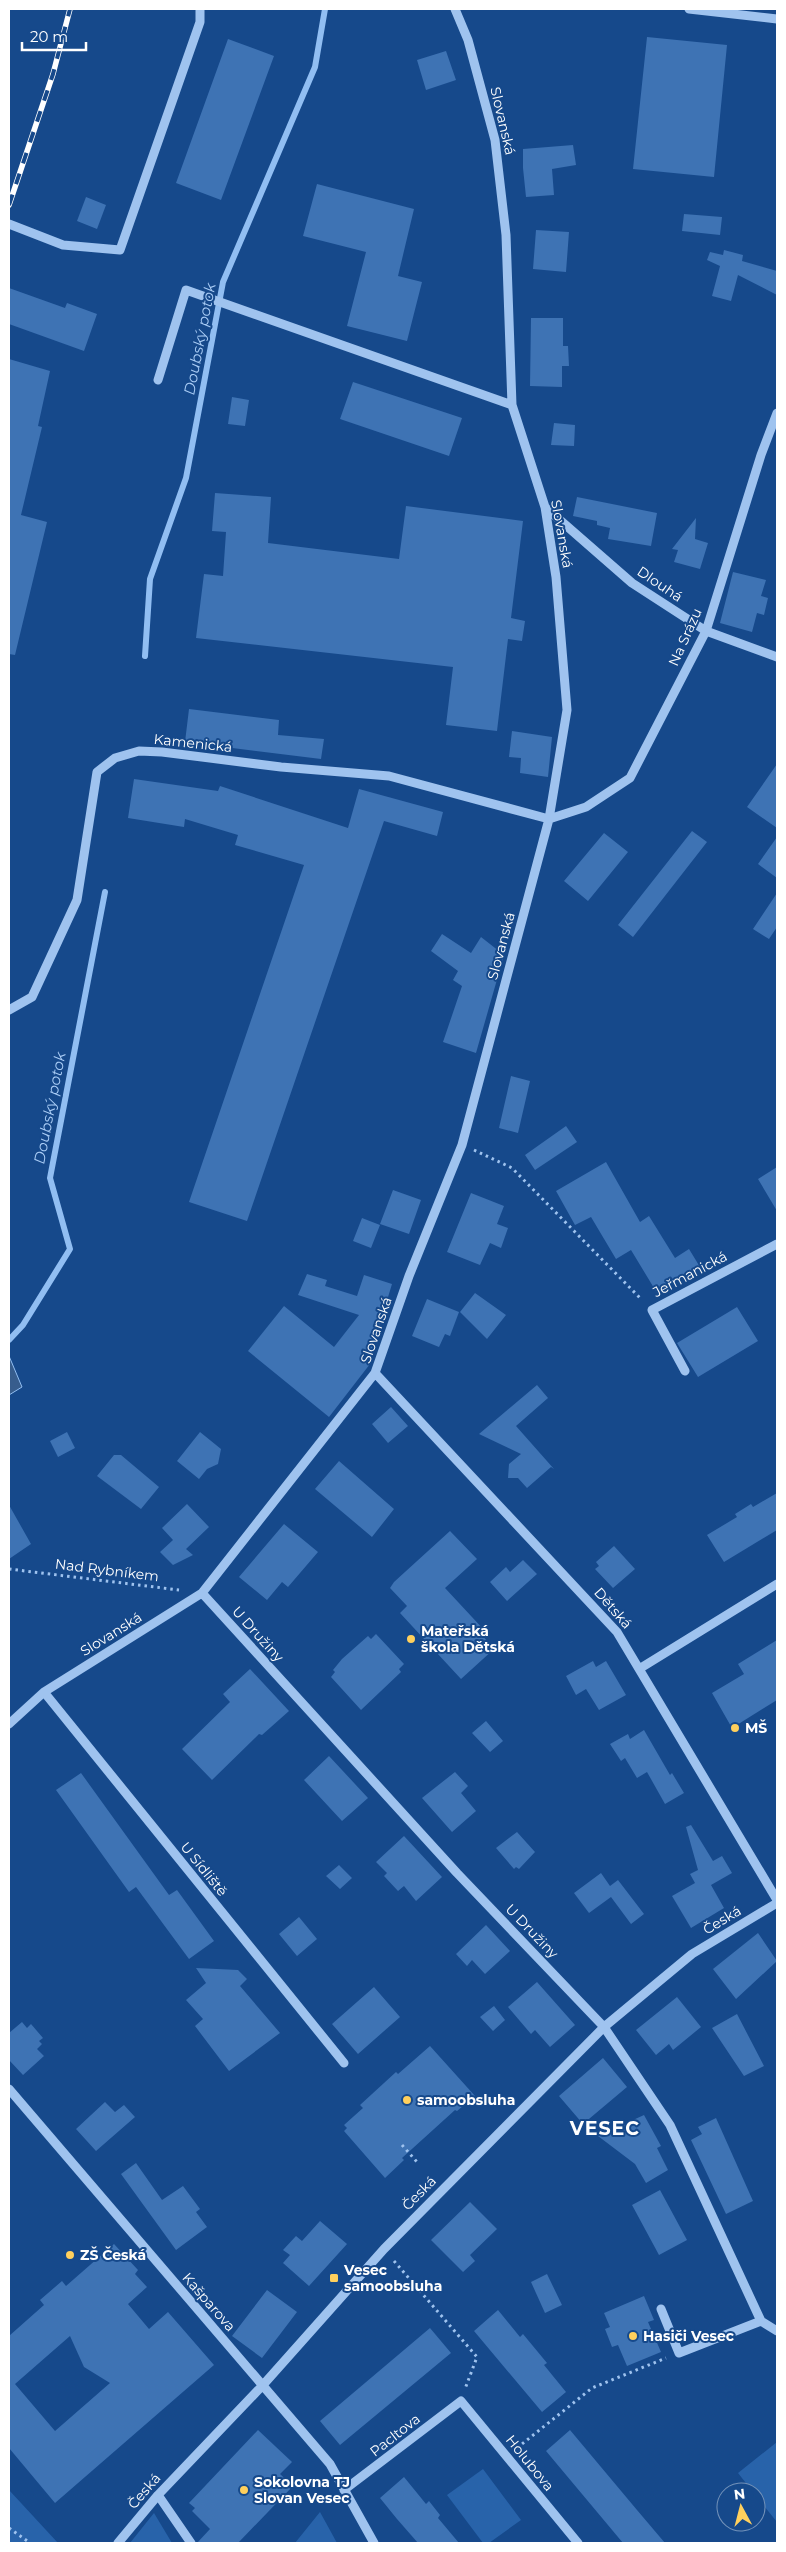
<svg xmlns="http://www.w3.org/2000/svg" width="786" height="2552" viewBox="0 0 786 2552" font-family="Montserrat,sans-serif">
<rect width="100%" height="100%" fill="#16498b"/>
<path fill="#2863aa" d="M777,2442V2522L756,2496V2492H753L738,2473Z
M483,2469L521,2520L489,2543H483L447,2495Z
M9,2490L58,2543H9Z
M320,2512L337,2543H295Z
M154,2513L172,2543H130Z"/>
<path fill="#375d8d" stroke="#91bef2" d="M9,1356L22,1387L9,1395Z"/>
<g fill="none" stroke-linecap="round" stroke-linejoin="round">
<path stroke="#91bef2" stroke-width="6" d="M145,656L150,579L186,478L223,282L315,67L325,9
M9,1340L23,1325L70,1249L50,1178L105,892"/>
</g>
<path fill="#3e73b4" fill-rule="evenodd" d="M647,37L727,45L714,177L633,169Z
M228,39L274,56L221,200L176,183Z
M446,51L456,80L426,90L417,60Z
M573,145L576,165L552,169L554,195L526,197L523,168V149Z
M317,184L414,209L398,276L422,282L407,341L347,326L366,252L303,236Z
M86,197L106,205L97,229L77,221Z
M684,214L722,217L720,235L682,231Z
M536,230L569,232L566,272L533,269Z
M724,250L743,255L742,261L777,271V295L738,275L731,301L712,296L720,266L707,260L710,252L723,255Z
M9,288L65,308L67,303L97,314L84,351L9,324Z
M531,318H563V346H568L569,366H562V387L530,386Z
M9,359L50,371L38,426L42,427L21,515L47,522L15,655L9,654Z
M353,382L462,418L449,456L340,419Z
M232,397L249,400L245,426L228,424Z
M554,423L575,425L574,446L551,445Z
M215,493L271,497L268,543L399,559L406,506L523,521L511,618L525,621L522,641L508,639L497,731L446,725L453,667L196,638L204,574L223,576L226,532L212,531Z
M577,497L657,513L651,546L608,539L610,528L597,525V521L573,516Z
M696,518L695,539L708,543L700,569L674,562L678,550L672,549Z
M733,572L766,580L761,596L768,598L764,615L757,613L752,632L720,623Z
M189,709L279,720L278,735L324,739L321,759L185,742Z
M512,731L552,737L548,777L520,773L521,758L509,757Z
M777,764V828L747,807Z
M134,779L218,791L220,786L348,828L359,789L443,812L437,836L384,821L247,1221L189,1202L304,865L235,845L238,835L185,819L184,827L128,818Z
M692,831L707,842L633,937L618,925Z
M604,833L628,852L588,901L564,881Z
M777,837V878L758,864Z
M777,893V927L769,939L753,929Z
M442,934L471,953L481,937L504,955L476,1053L443,1042L462,986L453,980L458,971L431,951Z
M511,1076L530,1081L518,1133L499,1128Z
M566,1126L577,1142L535,1170L525,1155Z
M606,1162L640,1222L649,1216L675,1258L689,1249L700,1267L657,1293L631,1250L616,1259L591,1217L575,1225L556,1191Z
M777,1167V1211L758,1179Z
M393,1190L421,1200L409,1234L380,1224Z
M471,1193L504,1206L497,1224L508,1228L501,1248L490,1243L480,1265L447,1252Z
M362,1218L380,1225L371,1248L353,1241Z
M307,1274L327,1280L325,1286L357,1296L364,1275L392,1284L368,1363L370,1364L329,1417L248,1351L284,1306L334,1347L359,1315L298,1295Z
M475,1293L506,1315L487,1339L460,1312Z
M427,1299L459,1312L450,1336L445,1334L439,1347L412,1336Z
M737,1307L758,1341L698,1377L677,1343Z
M537,1385L548,1398L516,1426L554,1469L551,1467L527,1488L518,1478H508L509,1464L521,1454L479,1434Z
M391,1407L408,1426L388,1443L372,1424Z
M67,1432L75,1448L58,1457L50,1441Z
M200,1432L221,1449L218,1464L207,1469L199,1479L177,1461Z
M114,1455H121L159,1487L141,1509L97,1476Z
M339,1461L394,1509L372,1537L315,1489Z
M777,1493V1530L724,1562L707,1535L737,1517L735,1514L751,1504L753,1507Z
M187,1504L209,1527L186,1549L193,1555L173,1565L160,1552L173,1540L162,1528Z
M9,1505L31,1544L9,1559Z
M284,1524L318,1552L288,1587L282,1582L267,1600L239,1577Z
M450,1531L477,1559L445,1588L485,1631L481,1634L494,1649L461,1679L400,1613L407,1606L390,1588L394,1582Z
M614,1546L635,1569L613,1588L595,1569L599,1566L596,1562Z
M523,1560L537,1574L507,1601L490,1582L506,1567L510,1572Z
M376,1634L404,1664L399,1669L401,1672L361,1710L331,1677L335,1672L333,1670L342,1659L368,1636L371,1639Z
M777,1640V1700L732,1728L712,1693L744,1674L738,1664Z
M593,1661L596,1667L606,1661L626,1695L599,1710L586,1689L576,1695L566,1676Z
M250,1669L289,1711L262,1735L259,1734L212,1780L182,1749L230,1702L223,1694Z
M486,1721L503,1741L490,1752L472,1733Z
M644,1730L670,1775L672,1773L684,1793L665,1804L647,1772L637,1778L625,1758L621,1761L610,1744L628,1734L630,1739Z
M329,1756L368,1798L342,1821L304,1780Z
M455,1772L468,1786L461,1793L476,1811L452,1832L422,1798Z
M81,1773L169,1895L177,1890L214,1941L189,1959L136,1887L129,1892L56,1790Z
M691,1825L713,1861L722,1856L732,1873L711,1885L724,1908L691,1928L672,1896L695,1883L690,1874L698,1870L686,1827Z
M517,1832L535,1852L519,1869L516,1867L514,1869L496,1848Z
M404,1836L442,1877L416,1901L404,1886L398,1891L384,1876L387,1873L376,1862Z
M339,1865L352,1878L340,1889L326,1876Z
M601,1873L610,1886L618,1880L644,1914L631,1924L611,1897L589,1913L574,1893Z
M299,1917L317,1939L297,1956L279,1934Z
M486,1925L510,1951L485,1974L472,1960L467,1966L456,1954Z
M758,1933L777,1961L736,1999L713,1969Z
M196,1968L238,1970L247,1979L240,1986L280,2033L229,2071L195,2026L203,2019L186,2000L206,1983Z
M537,1982L575,2025L550,2047L535,2030L531,2034L508,2007Z
M374,1987L400,2017L358,2054L332,2024Z
M677,1997L701,2027L673,2050L669,2044L656,2055L636,2030Z
M494,2006L505,2020L493,2031L480,2017Z
M737,2014L764,2066L744,2076L712,2028Z
M22,2022L27,2028L31,2024L43,2038L39,2041L42,2044L37,2049L44,2056L23,2075L9,2060V2033Z
M430,2046L475,2096L457,2111L455,2110L402,2158L404,2160L385,2178L344,2131L347,2128L344,2125L363,2108L360,2105L396,2072L398,2074Z
M603,2058L627,2087L583,2124L559,2096Z
M105,2102L115,2112L124,2105L135,2117L96,2151L76,2129Z
M644,2115L661,2146L657,2148L668,2170L646,2183L635,2164L598,2136Z
M716,2118L753,2201L726,2214L691,2140L702,2134L698,2127Z
M136,2163L162,2200L183,2186L200,2209L196,2212L207,2227L176,2250L121,2174Z
M660,2190L687,2240L659,2255L632,2205Z
M470,2202L497,2229L470,2255L475,2261L463,2272L431,2240Z
M320,2221L347,2244L309,2286L283,2263L290,2255L283,2250L296,2236L302,2241Z
M114,2244L138,2270L135,2274L147,2287L128,2304L149,2329L168,2312L214,2365L55,2503L9,2448V2336L44,2305L40,2300L62,2281L66,2286ZM70,2336L84,2367L110,2383L55,2431L15,2384Z
M547,2274L562,2305L545,2313L531,2282Z
M267,2290L297,2312L262,2358L232,2336Z
M644,2296L654,2320L648,2322L661,2352L627,2366L618,2345L612,2347L605,2329L610,2327L604,2313Z
M498,2310L520,2337L523,2334L547,2363L544,2365L566,2392L542,2412L474,2331Z
M430,2328L451,2353L340,2445L320,2421Z
M258,2430L292,2462L280,2474L293,2486L238,2543H197L210,2529L192,2511L195,2508L189,2503Z
M570,2430L637,2510L665,2543H623L546,2451Z
M404,2477L426,2504L429,2501L440,2515L438,2518L459,2543H418L397,2519L380,2498Z"/>
<g fill="none" stroke-linecap="round" stroke-linejoin="round">
<path stroke="#9fc3ef" stroke-width="3" stroke-dasharray="2.5 4" stroke-linecap="butt" d="M474,1150L512,1168L641,1299
M9,1569L179,1590
M402,2145L417,2162
M394,2261L477,2357L465,2389
M517,2448L592,2388L666,2358
M9,2528L30,2543"/>
<path stroke="#9fc3ef" stroke-width="9" d="M689,9L777,19
M9,224L63,245L120,250L200,22V9
M158,380L186,290L512,405
M545,507L632,583L706,631L777,657
M549,819L586,807L630,778L706,631L761,455L777,413
M9,1010L32,997L77,900L97,772L115,758L139,751L162,752L281,767L389,776L549,819
M685,1371L652,1310L777,1244
M375,1373L617,1632L777,1900
M202,1593L457,1873L604,2027L670,2125L761,2321L777,2331
M639,1669L777,1584
M44,1692L344,2063
M9,1724L44,1692L202,1593L375,1373L409,1276L462,1145L549,819L567,710L556,577L545,507L512,405L506,235L495,140L468,40L455,9
M9,2089L330,2464L374,2543
M661,2309L679,2353L761,2321
M344,2490L461,2401L578,2543
M158,2495L191,2543
M118,2543L158,2495L263,2385L384,2249L604,2027L692,1954L777,1903"/>
<g stroke="#fff" stroke-width="5.5">
<path id="rail" d="M9,205L53,74L70,9"/>
</g>
<use href="#rail" stroke="#16498b" stroke-width="4" stroke-dasharray="11" stroke-linecap="butt"/>
</g>
<g fill="#ffd05d" stroke="#16498b" stroke-width="2">
<circle cx="411" cy="1639" r="5"/>
<circle cx="735" cy="1728" r="5"/>
<circle cx="407" cy="2100" r="5"/>
<circle cx="70" cy="2255" r="5"/>
<rect x="329" y="2273" width="10" height="10" rx="2.5"/>
<circle cx="633" cy="2336" r="5"/>
<circle cx="244" cy="2490" r="5"/>
</g>
<g text-anchor="middle" stroke-width="4" stroke-linejoin="round" paint-order="stroke">
<g font-size="14" fill="#fff" stroke="#16498b">
<text transform="translate(503 121) rotate(77)" y="5">Slovanská</text>
<text transform="translate(562 534) rotate(80)" y="5">Slovanská</text>
<text transform="translate(660 584) rotate(34)" y="5">Dlouhá</text>
<text transform="translate(685 637) rotate(-66)" y="5">Na Srázu</text>
<text transform="translate(193 743) rotate(6)" y="5">Kamenická</text>
<text transform="translate(501 946) rotate(-75)" y="5">Slovanská</text>
<text transform="translate(690 1274) rotate(-28)" y="5">Jeřmanická</text>
<text transform="translate(376 1330) rotate(-71)" y="5">Slovanská</text>
<text transform="translate(107 1570) rotate(7)" y="5">Nad Rybníkem</text>
<text transform="translate(613 1608) rotate(49)" y="5">Dětská</text>
<text transform="translate(111 1634) rotate(-32)" y="5">Slovanská</text>
<text transform="translate(258 1634) rotate(48)" y="5">U Družiny</text>
<text transform="translate(204 1869) rotate(51)" y="5">U Sídliště</text>
<text transform="translate(722 1920) rotate(-31)" y="5">Česká</text>
<text transform="translate(532 1931) rotate(46)" y="5">U Družiny</text>
<text transform="translate(419 2193) rotate(-45)" y="5">Česká</text>
<text transform="translate(209 2302) rotate(49)" y="5">Kašparova</text>
<text transform="translate(395 2435) rotate(-38)" y="5">Pacltova</text>
<text transform="translate(530 2463) rotate(51)" y="5">Holubova</text>
<text transform="translate(144 2491) rotate(-49)" y="5">Česká</text>
</g>
<g font-size="14" font-weight="bold" fill="#fff" stroke="#16498b" text-anchor="start">
<text x="421" y="1636">Mateřská<tspan x="421" dy="16">škola Dětská</tspan></text>
<text x="745" y="1733">MŠ</text>
<text x="417" y="2105">samoobsluha</text>
<text x="80" y="2260">ZŠ Česká</text>
<text x="344" y="2275">Vesec<tspan x="344" dy="16">samoobsluha</tspan></text>
<text x="643" y="2341">Hasiči Vesec</text>
<text x="254" y="2487">Sokolovna TJ<tspan x="254" dy="16">Slovan Vesec</tspan></text>
</g>
<g font-size="15" font-style="italic" fill="#aacdf6" stroke="#16498b">
<text transform="translate(200 339) rotate(-79)" y="5">Doubský potok</text>
<text transform="translate(50 1108) rotate(-79)" y="5">Doubský potok</text>
</g>
<g font-size="19" font-weight="bold" letter-spacing="1" fill="#fff" stroke="#16498b">
<text x="605" y="2135">VESEC</text>
</g>
</g>
<rect width="786" height="2552" fill="none" stroke="#ffffff" stroke-width="20"/>
<g transform="translate(741 2507) rotate(353)"><circle r="24" fill="#16498b" stroke="#7392b9"/>
<path d="M0-4L9 19L0 12L-9 19Z" fill="#ffd05d"/>
<text y="-8" font-size="14" font-weight="bold" text-anchor="middle" fill="#ffffff">N</text>
</g>
<path d="M22 42v8h64v-8" fill="none" stroke="#ffffff" stroke-width="2.5"/>
<text x="30" y="42" font-size="15" fill="#ffffff" stroke="#16498b" stroke-width="4" paint-order="stroke">20 m</text>
</svg>
